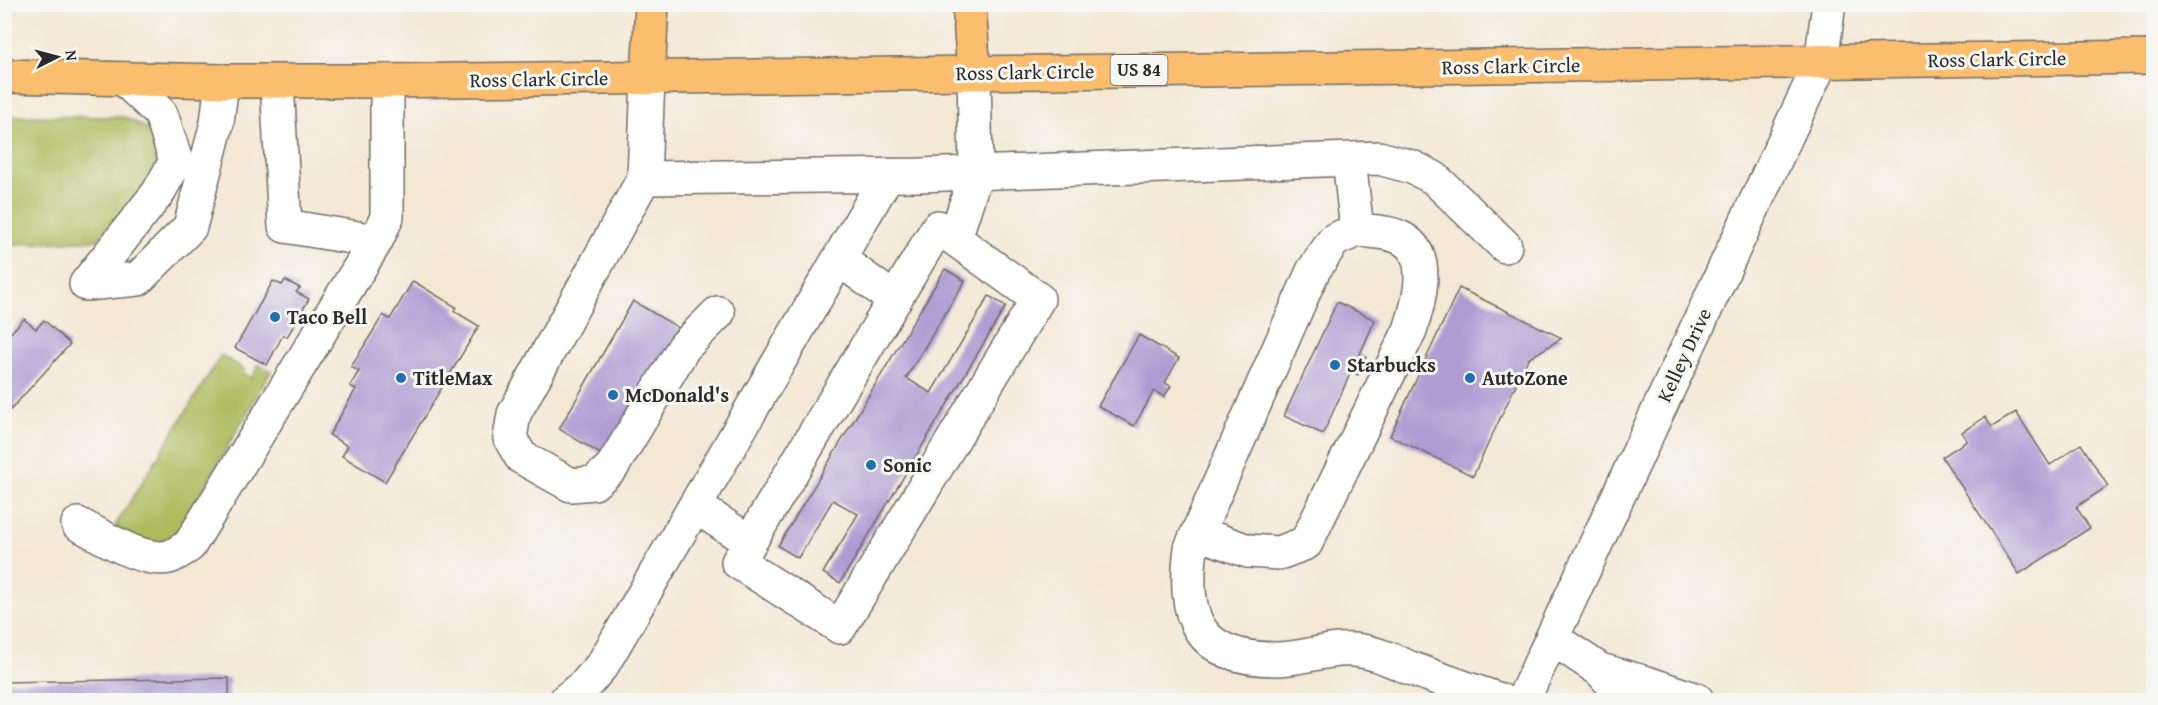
<svg xmlns="http://www.w3.org/2000/svg" width="2158" height="705" viewBox="0 0 2158 705" font-family="'Gentium Book Plus',serif">
<rect width="100%" height="100%" fill="#f6f6f2"/>
<filter id="ink" filterUnits="userSpaceOnUse"><feTurbulence type="fractalNoise" baseFrequency=".0167" numOctaves="2"/><feDisplacementMap in="SourceGraphic" scale="12" xChannelSelector="R" yChannelSelector="G"/><feConvolveMatrix kernelMatrix="1 2 1 2 8 2 1 2 1" color-interpolation-filters="sRGB"/></filter>
<filter id="wash" filterUnits="userSpaceOnUse"><feTurbulence type="fractalNoise" baseFrequency=".008" numOctaves="4" result="noise"/><feDisplacementMap in="SourceGraphic" scale="24" xChannelSelector="R" yChannelSelector="G"/><feGaussianBlur stdDeviation="1.35" result="paint"/><feColorMatrix in="noise" values="0 0 0 0 0 0 0 0 0 0 0 0 0 0 0 0 0 1.4 0 .05"/><feComposite in="paint" operator="in"/></filter>
<g filter="url(#wash)">
<rect width="100%" height="100%" fill="#f4e8d5"/>
<path fill="#adbb5d" stroke="#6c7344" stroke-width="1.5" d="M5,116L123,117C148,126 162,136 157,164C156,170 156,177 153,182C138,202 115,222 97,240L5,245Z
M221,355L244,369L243,373L252,378L258,365L271,371L180,529C156,554 141,539 115,526Z"/>
<g id="blocks">
<path fill="#ae9cd3" d="M945,269L965,281L906,378L931,393L989,296L1006,306L840,583L823,573L858,514L833,500L798,558L778,546Z
M285,280L300,288L296,292L309,299L287,337L283,335L267,365L235,348L273,281L282,285Z
M413,281L456,307L454,311L479,326L385,482L342,456L348,446L329,435L356,389L350,386L359,371L351,367L383,315L390,319Z
M1459,288L1562,338L1528,359L1473,476L1390,436Z
M633,301L684,331L609,459L559,429Z
M1337,302L1375,320L1360,354L1366,357L1358,375L1351,372L1323,434L1284,416Z
M24,319L36,329L44,320L70,344L4,417V340Z
M1139,335L1179,358L1165,383L1171,386L1164,397L1154,391L1134,426L1098,406Z
M2016,412L2050,465L2081,444L2108,486L2076,507L2090,528L2019,574L1942,457L1967,441L1962,432L1985,417L1992,427Z
M229,678V700H4V682Z"/>
</g>
</g>
<g filter="url(#ink)">
<use href="#blocks" fill-opacity="0" stroke="#716d66" stroke-width="1.5"/>
<g fill="none" stroke-linecap="round" stroke-linejoin="round">
<g stroke="#716d66" stroke-width="36">
<path id="minor" d="M648,78L644,178L920,175L1379,158L1412,167L1434,178L1505,246
M277,82L285,226L376,241L387,217V81
M1349,160L1357,230L1334,240L1313,271L1191,548C1182,618 1197,659 1276,659C1306,659 1337,644 1367,652C1382,655 1396,662 1410,668C1440,679 1470,690 1500,700
M644,178L514,414L510,438L521,457L571,485L594,483L612,467L684,347L718,313
M938,227L1038,299L840,627L738,562Z
M955,238L976,173L974,73
M839,259L895,300
M86,284L138,279L190,227L217,123L222,81
M86,284L158,193L176,161L161,114L124,79
M695,506L750,542
M78,524C102,536 142,563 169,557C176,555 183,549 189,546L376,241
M1198,533L1248,551L1279,553L1306,543L1410,330C1418,306 1433,256 1403,239C1389,231 1373,232 1357,230
M1552,638L1600,670L1614,686
M1600,670L1647,683L1697,700
M566,700L586,684L603,664L887,176
M1523,700L1821,62L1829,4"/>
</g>
<g stroke="#716d66" stroke-width="36">
<path id="highway" d="M969,4L974,73
M4,76L222,81H387L2154,57
M648,78L652,4"/>
</g>
<use href="#minor" stroke="#fff" stroke-width="33"/>
<use href="#highway" stroke="#fbbe6e" stroke-width="33"/>
</g>
</g>
<g fill="#1f6fb2" stroke="#f6f6f2" stroke-width="2">
<circle cx="275" cy="317" r="6"/>
<circle cx="1335" cy="365" r="6"/>
<circle cx="401" cy="378" r="6"/>
<circle cx="1470" cy="378" r="6"/>
<circle cx="613" cy="395" r="6"/>
<circle cx="871" cy="465" r="6"/>
</g>
<g text-anchor="middle" stroke-width="6" stroke-linejoin="round" paint-order="stroke">
<rect fill="#f6f6f2" stroke="#686867" stroke-width="1.5" x="1110.5" y="55" width="57" height="30" rx="4.5"/>
<g font-size="18" font-weight="bold" fill="#2b2b2b">
<text x="1139" y="76">US 84</text>
</g>
<g font-size="20" fill="#2b2b2b" stroke="#f6f6f2">
<text transform="translate(1997 59) rotate(-1)" y="7">Ross Clark Circle</text>
<text transform="translate(1511 66) rotate(-1)" y="7">Ross Clark Circle</text>
<text transform="translate(1025 72) rotate(-1)" y="7">Ross Clark Circle</text>
<text transform="translate(539 79) rotate(-1)" y="7">Ross Clark Circle</text>
<text transform="translate(1684 355) rotate(-65)" y="7">Kelley Drive</text>
</g>
<g font-size="20" font-weight="bold" fill="#2b2b2b" stroke="#f6f6f2" text-anchor="start">
<text x="287" y="324">Taco Bell</text>
<text x="1347" y="372">Starbucks</text>
<text x="413" y="385">TitleMax</text>
<text x="1482" y="385">AutoZone</text>
<text x="625" y="402">McDonald's</text>
<text x="883" y="472">Sonic</text>
</g>
</g>
<rect width="2158" height="705" fill="none" stroke="#f6f6f2" stroke-width="24"/>
<g transform="translate(57 57) rotate(84)" stroke="#f6f6f2" stroke-width="4.5" paint-order="stroke">
<path d="M0-4.5L10 22L0 15L-10 22Z" fill="#2b2b2b"/>
<text y="-9" font-size="16" font-weight="bold" text-anchor="middle" fill="#2b2b2b">N</text>
</g>
</svg>
